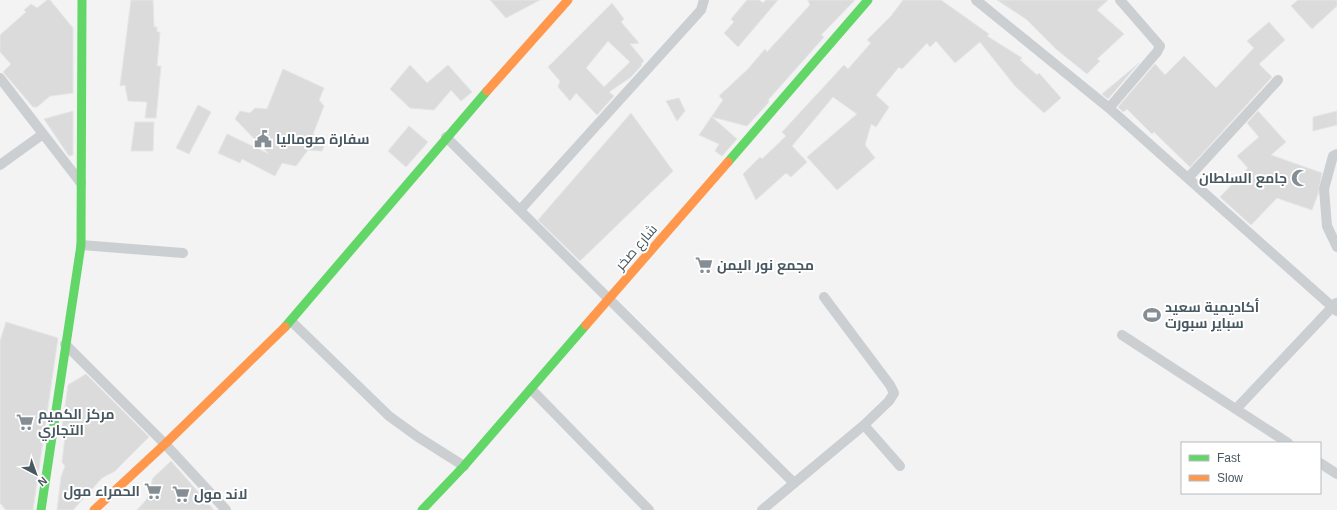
<svg xmlns="http://www.w3.org/2000/svg" width="1337" height="510" viewBox="0 0 1337 510" font-family="Arial,Cairo,sans-serif">
<rect width="100%" height="100%" fill="#f3f3f3"/>
<path fill="#dbdbdc" stroke="#e4e5e6" fill-rule="evenodd" d="M47,0H50L73,28V93L50,96L37,107H33L3,72L11,64L0,52V35L26,12L24,10L31,4L37,8Z
M131,0H153L154,27H157V32H160L157,66H161L156,118H145L147,102L128,101L125,85L120,86Z
M490,0H540L506,18Z
M747,0H759L763,3L766,0H778L738,47L724,33L734,22L731,19Z
M808,0H855L821,35L824,37L768,100L769,102L747,126L712,117L737,139L722,156L715,151L719,144L699,135L723,100L719,96L748,69L765,49L767,52L810,5Z
M903,0H941L989,34L987,36L1022,58L1020,60L1037,75L1039,73L1061,98L1044,113L1015,86L980,42L955,63L936,41L930,47L927,43L902,69L899,67L876,95L889,107L876,127L871,124L865,145L875,158L837,190L807,157L857,114L833,97L792,146L807,162L791,177L786,173L756,200L743,174L760,157L762,159L786,136L782,132L844,65L848,69L871,43L867,40L891,16Z
M997,0H1108L1097,10L1124,34L1097,59L1100,61L1087,74L1056,49L1026,19Z
M1298,0H1337V6L1312,29L1291,6Z
M612,3L624,19L621,22L639,43L630,44L644,61L641,64L642,65L631,77L609,92L614,96L597,115L576,93L570,101L558,87L560,81L548,67ZM608,41L630,62L604,87L586,68Z
M1269,22L1285,40L1259,64L1272,77L1190,167L1154,132L1152,134L1127,109L1123,112L1118,107L1155,64L1165,75L1184,56L1216,88L1254,48L1247,41Z
M1139,63L1108,99L1102,94Z
M410,65L427,83L448,65L472,92L461,101L451,90L434,110L410,108L390,89Z
M283,69L324,88L319,100L324,106L313,134L326,142L322,151L308,150L296,166L282,163L275,176L242,159L240,163L218,153L227,134L269,154L235,119L240,111L250,113L255,108L267,109Z
M679,98L685,111L677,121L666,101Z
M198,105L211,112L189,154L176,148Z
M73,111V155L69,156L44,119Z
M1258,111L1286,142L1271,155L1322,173L1318,194L1312,210L1277,198L1251,225L1220,197L1248,168L1237,156L1259,137L1247,123Z
M1337,111V125L1313,131V117Z
M631,113L673,171L580,261L538,220Z
M135,122H154L153,151H131Z
M409,126L428,142L406,167L388,151Z
M6,322L58,338L33,510H6L0,503V341Z
M86,374L149,437L115,471L102,478L73,510H57L61,477L65,466L62,462L66,429L62,428L68,385Z
M171,461L214,510H137L147,499L153,478Z"/>
<g fill="none" stroke-linecap="round" stroke-linejoin="round">
<path stroke="#cccfd2" stroke-width="10" d="M976,0L1109,108L1337,311
M0,78L81,183
M1109,108L1157,52L1160,46L1120,0
M446,137L793,482
M1337,154L1333,156L1324,189L1327,226L1337,247
M0,165L43,134
M1188,178L1278,80
M520,210L701,10L704,0
M81,245L183,253
M291,321L389,416L418,437L464,466
M1122,335L1288,443
M65,344L165,444L226,510
M531,389L649,510
M1236,409L1336,303
M864,425L900,466
M1320,463L1337,474
M762,510L864,425L889,401L894,393L890,385L824,297"/>
<path stroke="#63d668" stroke-width="9" d="M728,162L868,0
M285,327L487,91
M41,510L81,245L82,0
M422,510L464,466L586,325"/>
<path stroke="#ff974d" stroke-width="9" d="M487,91L568,0
M586,325L728,162
M94,510L165,444L285,327"/>
</g>
<defs>
<g id="civic-bare" transform="scale(1.38)"><path d="M-.6-6.5H3V-4.5H.6V-3L4-1V1h2V6H-6V1h2V-1L-.6-3ZM-1.2 2.5V6h2.4V2.5Z" fill="#848e94" stroke="#fff" stroke-width="2.5" paint-order="stroke"/></g>
<g id="mosque-bare" transform="scale(1.38)"><path d="M3.5-4.9A6 6 0 1 0 3.5 4.9A5 5 0 1 1 3.5-4.9Z" fill="#848e94" stroke="#fff" stroke-width="2.5" paint-order="stroke"/></g>
<g id="supermarket-bare" transform="scale(1.38)"><path d="M-6-5.5h2.5l.6 2H6L4.5 2H-2.5L-4.4-4H-6ZM-1.5 3.2a1.3 1.3 0 1 0 .1 0ZM3 3.2a1.3 1.3 0 1 0 .1 0Z" fill="#848e94" stroke="#fff" stroke-width="2.5" paint-order="stroke"/></g>
<g id="stadium-bare" transform="scale(1.38)"><path d="M0-5a6.5 5 0 1 0 0 10a6.5 5 0 1 0 0-10ZM-3.5-1.8h7v3.6h-7Z" fill="#848e94" stroke="#fff" stroke-width="2.5" paint-order="stroke"/></g>
</defs>
<g fill-rule="evenodd">
<use href="#civic-bare" x="263" y="139"/>
<use href="#mosque-bare" x="1300" y="178"/>
<use href="#supermarket-bare" x="704" y="265"/>
<use href="#stadium-bare" x="1152" y="315"/>
<use href="#supermarket-bare" x="25" y="422"/>
<use href="#supermarket-bare" x="153" y="491"/>
<use href="#supermarket-bare" x="181" y="494"/>
</g>
<g text-anchor="middle" stroke-width="4" stroke-linejoin="round" paint-order="stroke">
<g font-size="14" font-weight="bold" fill="#485861" stroke="#fff" text-anchor="start">
<text x="276" y="144">سفارة صوماليا</text>
<text x="1287" y="183" text-anchor="end">جامع السلطان</text>
<text x="717" y="270">مجمع نور اليمن</text>
<text x="1165" y="312">أكاديمية سعيد<tspan x="1165" dy="16">سباير سبورت</tspan></text>
<text x="38" y="419">مركز الكميم<tspan x="38" dy="16">التجاري</tspan></text>
<text x="140" y="496" text-anchor="end">الحمراء مول</text>
<text x="194" y="499">لاند مول</text>
</g>
<g font-size="14" fill="#485861" stroke="#fff">
<text transform="translate(636 247) rotate(-49)" y="5">شارع صخر</text>
</g>
</g>
<rect x="1181" y="442" width="140" height="52" fill="#ffffff" stroke="#b6bcc0"/>
<rect x="1189" y="455" width="20" height="6" fill="#63d668" stroke="#b6bcc0"/>
<text x="1217" y="462" font-size="12" fill="#485861">Fast</text>
<rect x="1189" y="475" width="20" height="6" fill="#ff974d" stroke="#b6bcc0"/>
<text x="1217" y="482" font-size="12" fill="#485861">Slow</text>
<g transform="translate(36 474) rotate(139)" stroke="#ffffff" stroke-width="3" paint-order="stroke">
<path d="M0-3L7 15L0 10L-7 15Z" fill="#485861"/>
<text y="-6" font-size="11" font-weight="bold" text-anchor="middle" fill="#485861">N</text>
</g>
</svg>
